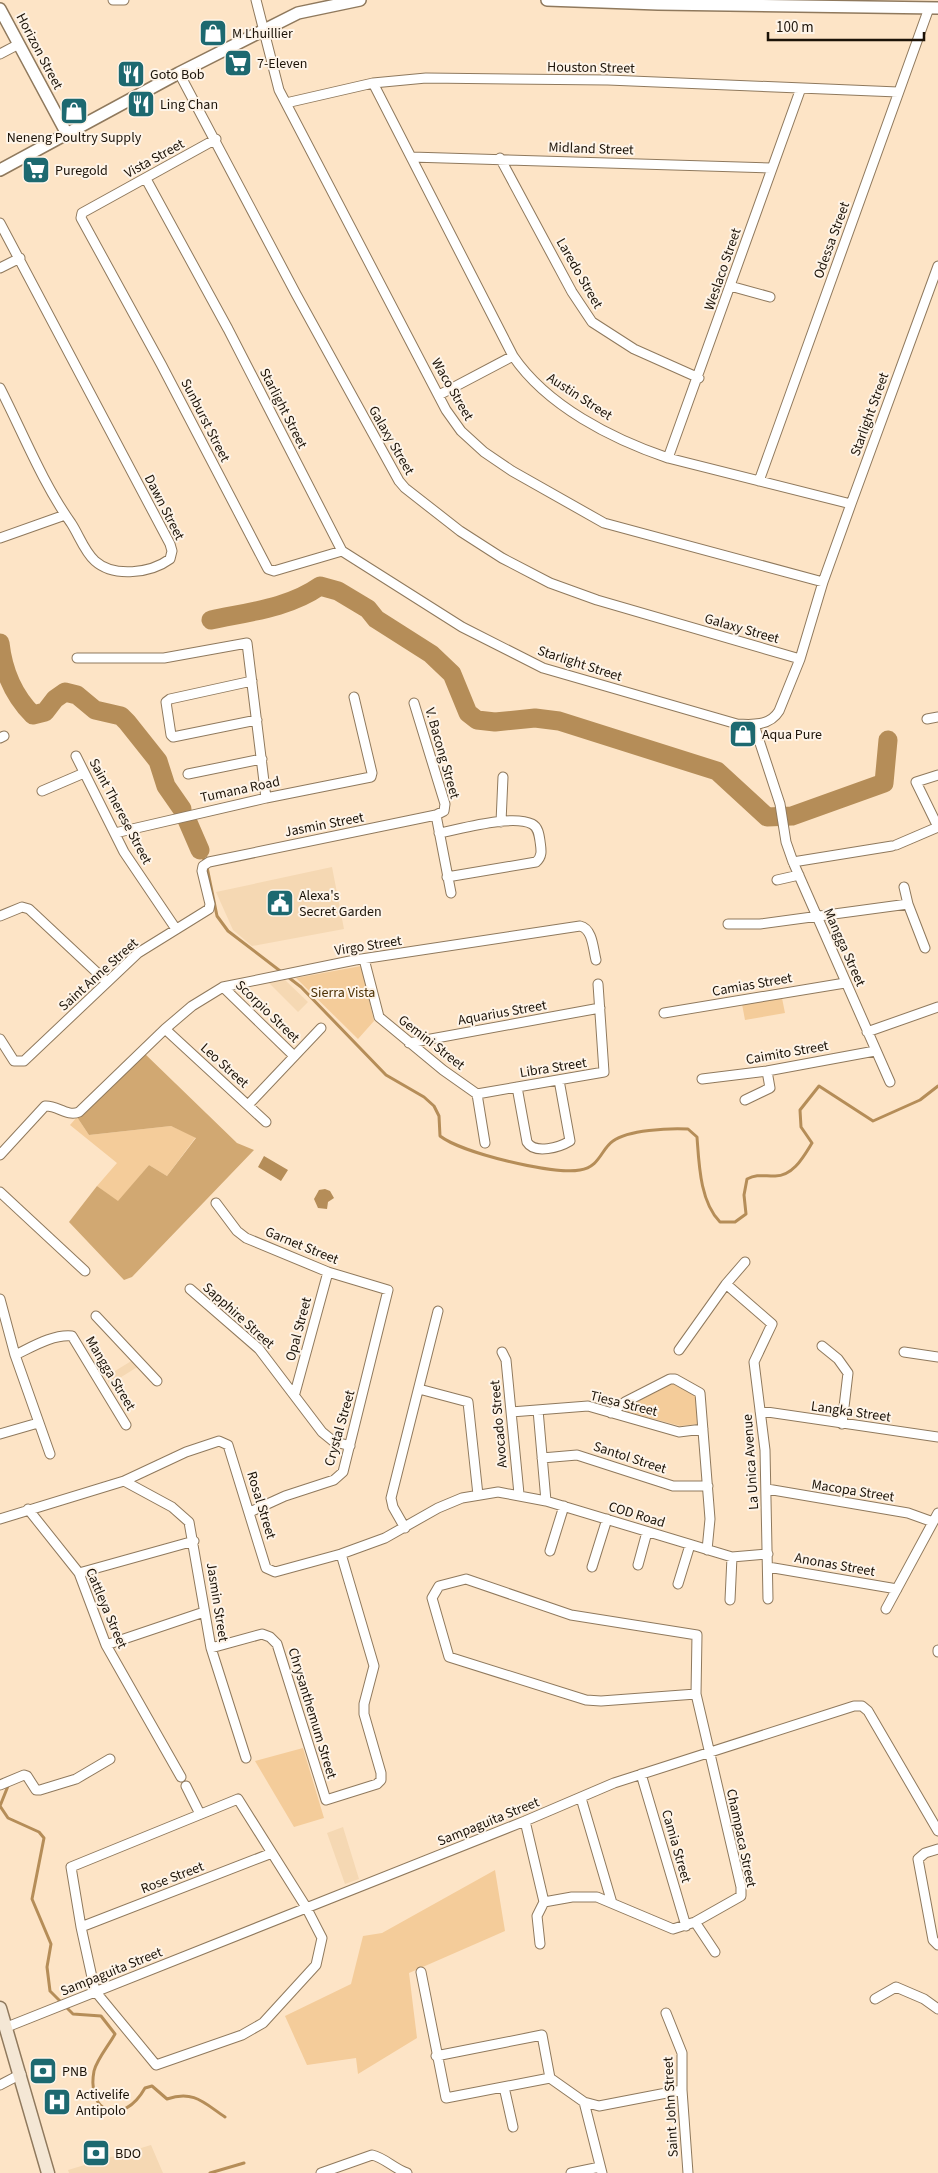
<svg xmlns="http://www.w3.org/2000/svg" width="938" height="2173" viewBox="0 0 938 2173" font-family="'Source Sans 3',sans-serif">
<rect width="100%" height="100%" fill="#fde4c6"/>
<path fill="#f5d8b3" d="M332,867L344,929L252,946L233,930L216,892Z
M285,980L308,1002L298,1012L269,983Z
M133,1360L139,1366L110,1384L105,1377Z
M343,1827L359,1879L345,1884L327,1833Z
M151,2145L163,2173H69L68,2170Z"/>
<path fill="#f4cc9a" d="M361,966L374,1021L358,1039L296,978Z
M782,998L785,1013L745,1020L742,1004Z
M77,1117L89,1135L171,1126L196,1137L167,1176L149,1165L118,1202L97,1186L117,1163L70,1125Z
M673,1383L697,1395L699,1424L680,1426L625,1411L629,1406Z
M303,1748L324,1818L294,1827L255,1761Z
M495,1870L505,1931L409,1973L417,2038L358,2074L356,2058L307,2065L285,2016L351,1984L363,1936L382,1933Z"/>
<path fill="#d1a872" d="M144,1053L237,1143L254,1150L132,1277L124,1280L69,1222L97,1186L118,1201L149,1165L167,1176L196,1138L171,1126L89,1135L77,1117Z"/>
<path fill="#b58d58" d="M264,1156L288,1170L281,1181L258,1167Z
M325,1189L330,1191L334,1198L328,1202L327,1209L318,1208L314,1199L319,1190Z"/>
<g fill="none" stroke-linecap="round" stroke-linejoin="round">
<path stroke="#b58d58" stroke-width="3" d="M200,850L207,867L217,916L228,931L301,987L386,1075L424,1097L434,1106L439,1116L440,1136C462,1153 553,1175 580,1170C600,1167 601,1149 613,1141C628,1130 669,1128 688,1129L697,1137C699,1164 700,1202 720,1222H735L746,1214L744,1195L747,1179C757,1174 763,1176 774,1176C793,1177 804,1156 812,1143L801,1127L800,1110L819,1086L873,1121L920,1100L938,1086
M8,1786L0,1806L8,1818L39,1832L44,1838L32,1899L51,1944L47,1967L50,1991L73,2014L101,2016L115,2034C109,2045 97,2059 94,2071C86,2114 123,2127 145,2088L152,2086L167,2099C194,2090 204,2103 225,2117
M210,2173L244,2163"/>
<path stroke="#b58d58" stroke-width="19" d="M211,620C248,612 289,608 320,586L338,591L368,609L376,619L431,654L452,674L468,713L477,720L495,722L535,718L559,721L717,771L767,817L792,816L884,783L888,740
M0,643C3,670 14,696 33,715L45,712L55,699L65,692L77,695L95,710L121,716L127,722L158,761L166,786L182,809
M187,820L200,850"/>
<g stroke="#8f795d" stroke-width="11">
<path id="minor" d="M113,0H124
M256,0L279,90L446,410L461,431L484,452L512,471L604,523L823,582
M0,54L19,44
M179,73L296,294L399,481L405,488L460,531L502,558L550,583L597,600L800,659
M373,83L513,356C547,406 612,439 668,458L851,504
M286,103L373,83L426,78L608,80L898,92
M216,139L82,213L81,218L161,364L268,569L274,571L342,551
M411,157L771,168
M500,158L572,292L592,322L634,349L699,378
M146,179L228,329L342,551L462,627L543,668L737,724C752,725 770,726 779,711L800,659L823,582L851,504L938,266
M0,223L170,544L172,551L170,559C151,573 114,578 95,561C84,551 79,535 71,523C42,482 23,433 0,388
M0,268L20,258
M730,286L770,297
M439,395L513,356
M668,458L801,88
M759,481L929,8
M0,538L65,515
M77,658H164L247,643L266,798
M252,681L170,699L166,702L171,735L173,737L257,720
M927,719L938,717
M754,725L780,804L786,842L793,862L890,1082
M0,738L4,736
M76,756L124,852L176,929
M188,774L262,759
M42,791L84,773
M436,815L451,893
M501,822L503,777
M938,827L916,782L938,775
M115,833L266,798L371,777L372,773L354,697
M439,833C461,829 512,814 532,824C538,827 539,834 540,841C541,849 543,856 536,862L447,877
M896,845L938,827
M793,862L892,846
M777,880L799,875
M908,904L925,948
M0,916L22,907L29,909L107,982
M728,924H760L908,904L904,887
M364,959L379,1017L443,1070L477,1094L485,1143
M223,987L293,1055
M664,1013L845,983
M165,1029L266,1122
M867,1032L938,1007
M0,1039L14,1061H24L138,953L209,909L210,904L202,871L203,866L209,862L436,815L444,811L445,804L414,703
M409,1043L600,1008
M702,1079L767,1071L875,1051
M517,1087L527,1142C535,1155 560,1147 570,1141L559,1080
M477,1094L604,1072L598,984
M745,1100L770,1088L767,1071
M248,1105L321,1028
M0,1155L45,1106C57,1105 67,1117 79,1112L165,1029L192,1006L223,987L355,960L580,926C593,929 593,949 596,960
M0,1192L85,1271
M216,1203L237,1231L246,1238L328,1272L388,1290L343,1472L334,1480L285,1496L250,1512
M726,1284L772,1324L754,1362L765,1450L768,1599
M190,1289L259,1349L322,1432L333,1441L350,1446
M0,1299L15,1355L50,1454
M96,1316L157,1381
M822,1346L838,1359L848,1373L842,1424
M679,1350L726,1284L745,1262
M502,1352L506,1360L519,1494
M904,1352L938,1357
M15,1355C32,1347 53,1334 72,1336L126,1425
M419,1389L468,1402L478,1495
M295,1393L328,1272
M538,1410L546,1501
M760,1411L938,1437
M511,1412L588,1406L679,1432L703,1429
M611,1413L625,1402L670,1379H675L700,1393L710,1519L707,1550
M0,1434L38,1423
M542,1458L577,1455L673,1486H708
M124,1481L172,1507L189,1522L211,1648L246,1758
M767,1489L908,1513L933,1522
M28,1509L79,1573L106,1645L181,1777
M0,1519L124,1481L186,1452L219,1441L228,1445L266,1568L275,1572L341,1554L385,1538L438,1508L462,1498L498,1492L546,1501L732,1557L768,1554
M405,1528L393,1507L391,1498L438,1311
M550,1551L564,1506
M638,1565L647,1532
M592,1567L607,1519
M768,1567L897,1589
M79,1573L194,1541
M678,1584L690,1545
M730,1600L732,1557
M886,1609L938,1513
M106,1645L204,1612
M211,1648L262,1634L270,1637L277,1644L326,1800L377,1784L381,1780V1773L364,1714V1704L374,1666L341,1554
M938,1650V1652
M641,1774L686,1926
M0,1785L24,1775L27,1776L36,1790H40L76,1779L110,1759
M186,1786L200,1814
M581,1798L612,1903
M238,1799L306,1907L322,1938L316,1965L263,2023L242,2035L156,2065L95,1991L81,1927L71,1867Z
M525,1821L544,1902
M938,1849L925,1853L918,1859L933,1940L938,1945
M544,1902L572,1897H597L673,1929L695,1922L741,1896V1887L696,1694L697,1635L571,1615L466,1579L439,1586L432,1598L449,1657L586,1700L601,1701L696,1694
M695,1922L715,1952
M81,1927L272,1853
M540,1944L537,1916L544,1902
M421,1972L446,2098L550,2078
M875,1999L896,1987L924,1999L938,2009
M666,2013L682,2053V2090L688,2173
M7,2027L525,1821L614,1783L854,1706H862L868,1711L938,1831
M436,2056L542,2035L550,2078L584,2102L599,2106L682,2090
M0,2085L21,2074
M504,2087L513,2127
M584,2102L602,2173
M321,2173L372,2155C385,2158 393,2168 407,2173
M571,2173L600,2167"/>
</g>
<g stroke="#8f795d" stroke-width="14">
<path id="tertiary" d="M547,0L658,4L938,8
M0,9L67,134
M0,170L179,73L298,13L360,0"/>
</g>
<g stroke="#8f795d" stroke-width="15">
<path id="secondary" d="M0,2008L48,2173"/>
</g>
<use href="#minor" stroke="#fff" stroke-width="9"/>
<use href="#tertiary" stroke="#fff" stroke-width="11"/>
<use href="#secondary" stroke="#f4e7d5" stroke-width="12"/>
</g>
<defs>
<g id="shop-square" transform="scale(1.4375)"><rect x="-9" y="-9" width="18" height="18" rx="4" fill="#1d6970" stroke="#fef4e8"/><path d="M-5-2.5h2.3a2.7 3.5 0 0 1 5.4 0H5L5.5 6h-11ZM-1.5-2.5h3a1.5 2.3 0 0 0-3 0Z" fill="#fff"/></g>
<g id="supermarket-square" transform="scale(1.4375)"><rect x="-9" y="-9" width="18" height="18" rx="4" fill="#1d6970" stroke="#fef4e8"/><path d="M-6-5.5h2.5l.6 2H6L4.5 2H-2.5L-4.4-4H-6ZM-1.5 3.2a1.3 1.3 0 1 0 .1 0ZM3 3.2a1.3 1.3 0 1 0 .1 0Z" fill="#fff"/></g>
<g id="restaurant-square" transform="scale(1.4375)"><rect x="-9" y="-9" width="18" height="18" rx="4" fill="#1d6970" stroke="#fef4e8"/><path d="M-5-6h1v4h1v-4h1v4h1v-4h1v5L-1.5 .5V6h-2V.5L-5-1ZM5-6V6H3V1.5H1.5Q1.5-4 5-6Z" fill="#fff"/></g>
<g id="civic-square" transform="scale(1.4375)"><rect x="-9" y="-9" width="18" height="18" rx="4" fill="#1d6970" stroke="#fef4e8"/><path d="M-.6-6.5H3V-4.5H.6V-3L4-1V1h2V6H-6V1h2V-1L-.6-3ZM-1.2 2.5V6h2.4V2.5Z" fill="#fff"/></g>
<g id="bank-square" transform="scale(1.4375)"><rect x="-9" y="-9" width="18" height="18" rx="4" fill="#1d6970" stroke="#fef4e8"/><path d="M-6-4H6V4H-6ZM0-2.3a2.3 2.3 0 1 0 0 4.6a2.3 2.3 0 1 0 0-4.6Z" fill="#fff"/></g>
<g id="hospital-square" transform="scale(1.4375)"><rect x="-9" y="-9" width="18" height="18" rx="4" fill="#1d6970" stroke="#fef4e8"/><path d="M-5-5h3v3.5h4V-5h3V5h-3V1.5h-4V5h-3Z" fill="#fff"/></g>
</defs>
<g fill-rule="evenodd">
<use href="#shop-square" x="213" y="33"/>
<use href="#supermarket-square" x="238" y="63"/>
<use href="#restaurant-square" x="131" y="74"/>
<use href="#restaurant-square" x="141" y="104"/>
<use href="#shop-square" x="74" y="111"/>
<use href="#supermarket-square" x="36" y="170"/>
<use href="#shop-square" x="743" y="734"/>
<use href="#civic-square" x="280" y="903"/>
<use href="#bank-square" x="43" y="2071"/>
<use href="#hospital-square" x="57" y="2102"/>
<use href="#bank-square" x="96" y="2153"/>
</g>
<g text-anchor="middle" stroke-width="4" stroke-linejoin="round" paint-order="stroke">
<g font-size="14" fill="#1c1308" stroke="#fef4e8" text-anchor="start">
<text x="232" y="38">M Lhuillier</text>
<text x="257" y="68">7-Eleven</text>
<text x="150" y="79">Goto Bob</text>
<text x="160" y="109">Ling Chan</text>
<text x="74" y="142" text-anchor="middle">Neneng Poultry Supply</text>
<text x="55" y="175">Puregold</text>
<text x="762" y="739">Aqua Pure</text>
<text x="299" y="900">Alexa's<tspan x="299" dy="16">Secret Garden</tspan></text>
<text x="62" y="2076">PNB</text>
<text x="76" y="2099">Activelife<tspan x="76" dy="16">Antipolo</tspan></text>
<text x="115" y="2158">BDO</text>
</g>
<g font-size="14" fill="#1c1308" stroke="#fef4e8">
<text transform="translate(40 51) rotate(62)" y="5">Horizon Street</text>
<text transform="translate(591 67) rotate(1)" y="5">Houston Street</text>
<text transform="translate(591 148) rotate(2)" y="5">Midland Street</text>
<text transform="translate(154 158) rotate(-29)" y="5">Vista Street</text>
<text transform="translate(831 240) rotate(-70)" y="5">Odessa Street</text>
<text transform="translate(722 269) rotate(-71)" y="5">Weslaco Street</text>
<text transform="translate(580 273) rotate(60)" y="5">Laredo Street</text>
<text transform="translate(453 389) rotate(60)" y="5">Waco Street</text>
<text transform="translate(580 396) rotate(33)" y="5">Austin Street</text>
<text transform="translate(284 408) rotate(63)" y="5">Starlight Street</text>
<text transform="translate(869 414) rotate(-70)" y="5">Starlight Street</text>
<text transform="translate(206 420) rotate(63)" y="5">Sunburst Street</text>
<text transform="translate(392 440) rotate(60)" y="5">Galaxy Street</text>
<text transform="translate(165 507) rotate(63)" y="5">Dawn Street</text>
<text transform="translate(742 628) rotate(16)" y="5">Galaxy Street</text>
<text transform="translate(580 663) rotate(18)" y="5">Starlight Street</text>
<text transform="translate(443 753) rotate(74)" y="5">V. Bacong Street</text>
<text transform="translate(240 789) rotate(-12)" y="5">Tumana Road</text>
<text transform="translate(121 811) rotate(62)" y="5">Saint Therese Street</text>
<text transform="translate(324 824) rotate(-11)" y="5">Jasmin Street</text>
<text transform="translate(368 945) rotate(-9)" y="5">Virgo Street</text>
<text transform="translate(845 947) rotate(66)" y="5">Mangga Street</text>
<text transform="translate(98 974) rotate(-42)" y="5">Saint Anne Street</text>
<text transform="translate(752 984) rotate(-10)" y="5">Camias Street</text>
<text transform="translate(268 1011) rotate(44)" y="5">Scorpio Street</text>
<text transform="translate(502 1012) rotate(-10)" y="5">Aquarius Street</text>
<text transform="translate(432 1042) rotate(38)" y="5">Gemini Street</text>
<text transform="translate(787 1052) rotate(-10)" y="5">Caimito Street</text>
<text transform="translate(225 1065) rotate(42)" y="5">Leo Street</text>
<text transform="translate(553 1067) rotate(-9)" y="5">Libra Street</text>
<text transform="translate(302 1245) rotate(22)" y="5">Garnet Street</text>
<text transform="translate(239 1315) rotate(42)" y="5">Sapphire Street</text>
<text transform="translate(298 1329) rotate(-75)" y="5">Opal Street</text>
<text transform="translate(111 1373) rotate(59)" y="5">Mangga Street</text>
<text transform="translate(624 1403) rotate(14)" y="5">Tiesa Street</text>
<text transform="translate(851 1411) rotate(8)" y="5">Langka Street</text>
<text transform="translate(498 1424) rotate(-95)" y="5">Avocado Street</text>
<text transform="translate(339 1428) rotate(-74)" y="5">Crystal Street</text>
<text transform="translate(630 1457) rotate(18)" y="5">Santol Street</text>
<text transform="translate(750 1462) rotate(-94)" y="5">La Unica Avenue</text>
<text transform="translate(853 1490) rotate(9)" y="5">Macopa Street</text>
<text transform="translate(262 1505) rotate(73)" y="5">Rosal Street</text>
<text transform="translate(637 1514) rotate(17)" y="5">COD Road</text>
<text transform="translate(835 1564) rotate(10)" y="5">Anonas Street</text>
<text transform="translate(218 1602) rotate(81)" y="5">Jasmin Street</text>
<text transform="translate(107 1608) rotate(67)" y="5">Cattleya Street</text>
<text transform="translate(313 1713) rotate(73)" y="5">Chrysanthemum Street</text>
<text transform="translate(488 1821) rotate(-22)" y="5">Sampaguita Street</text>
<text transform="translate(742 1838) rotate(78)" y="5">Champaca Street</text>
<text transform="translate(677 1846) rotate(74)" y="5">Camia Street</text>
<text transform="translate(172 1877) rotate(-21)" y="5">Rose Street</text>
<text transform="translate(111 1971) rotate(-22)" y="5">Sampaguita Street</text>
<text transform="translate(670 2107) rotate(-93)" y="5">Saint John Street</text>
</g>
<g font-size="14" fill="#4d3104" stroke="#fef4e8">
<text x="343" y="997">Sierra Vista</text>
</g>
</g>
<path d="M768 32v8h156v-8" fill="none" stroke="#1c1308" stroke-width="2.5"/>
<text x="776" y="32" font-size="15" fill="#1c1308" stroke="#fef4e8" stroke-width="4" paint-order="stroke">100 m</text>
</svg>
